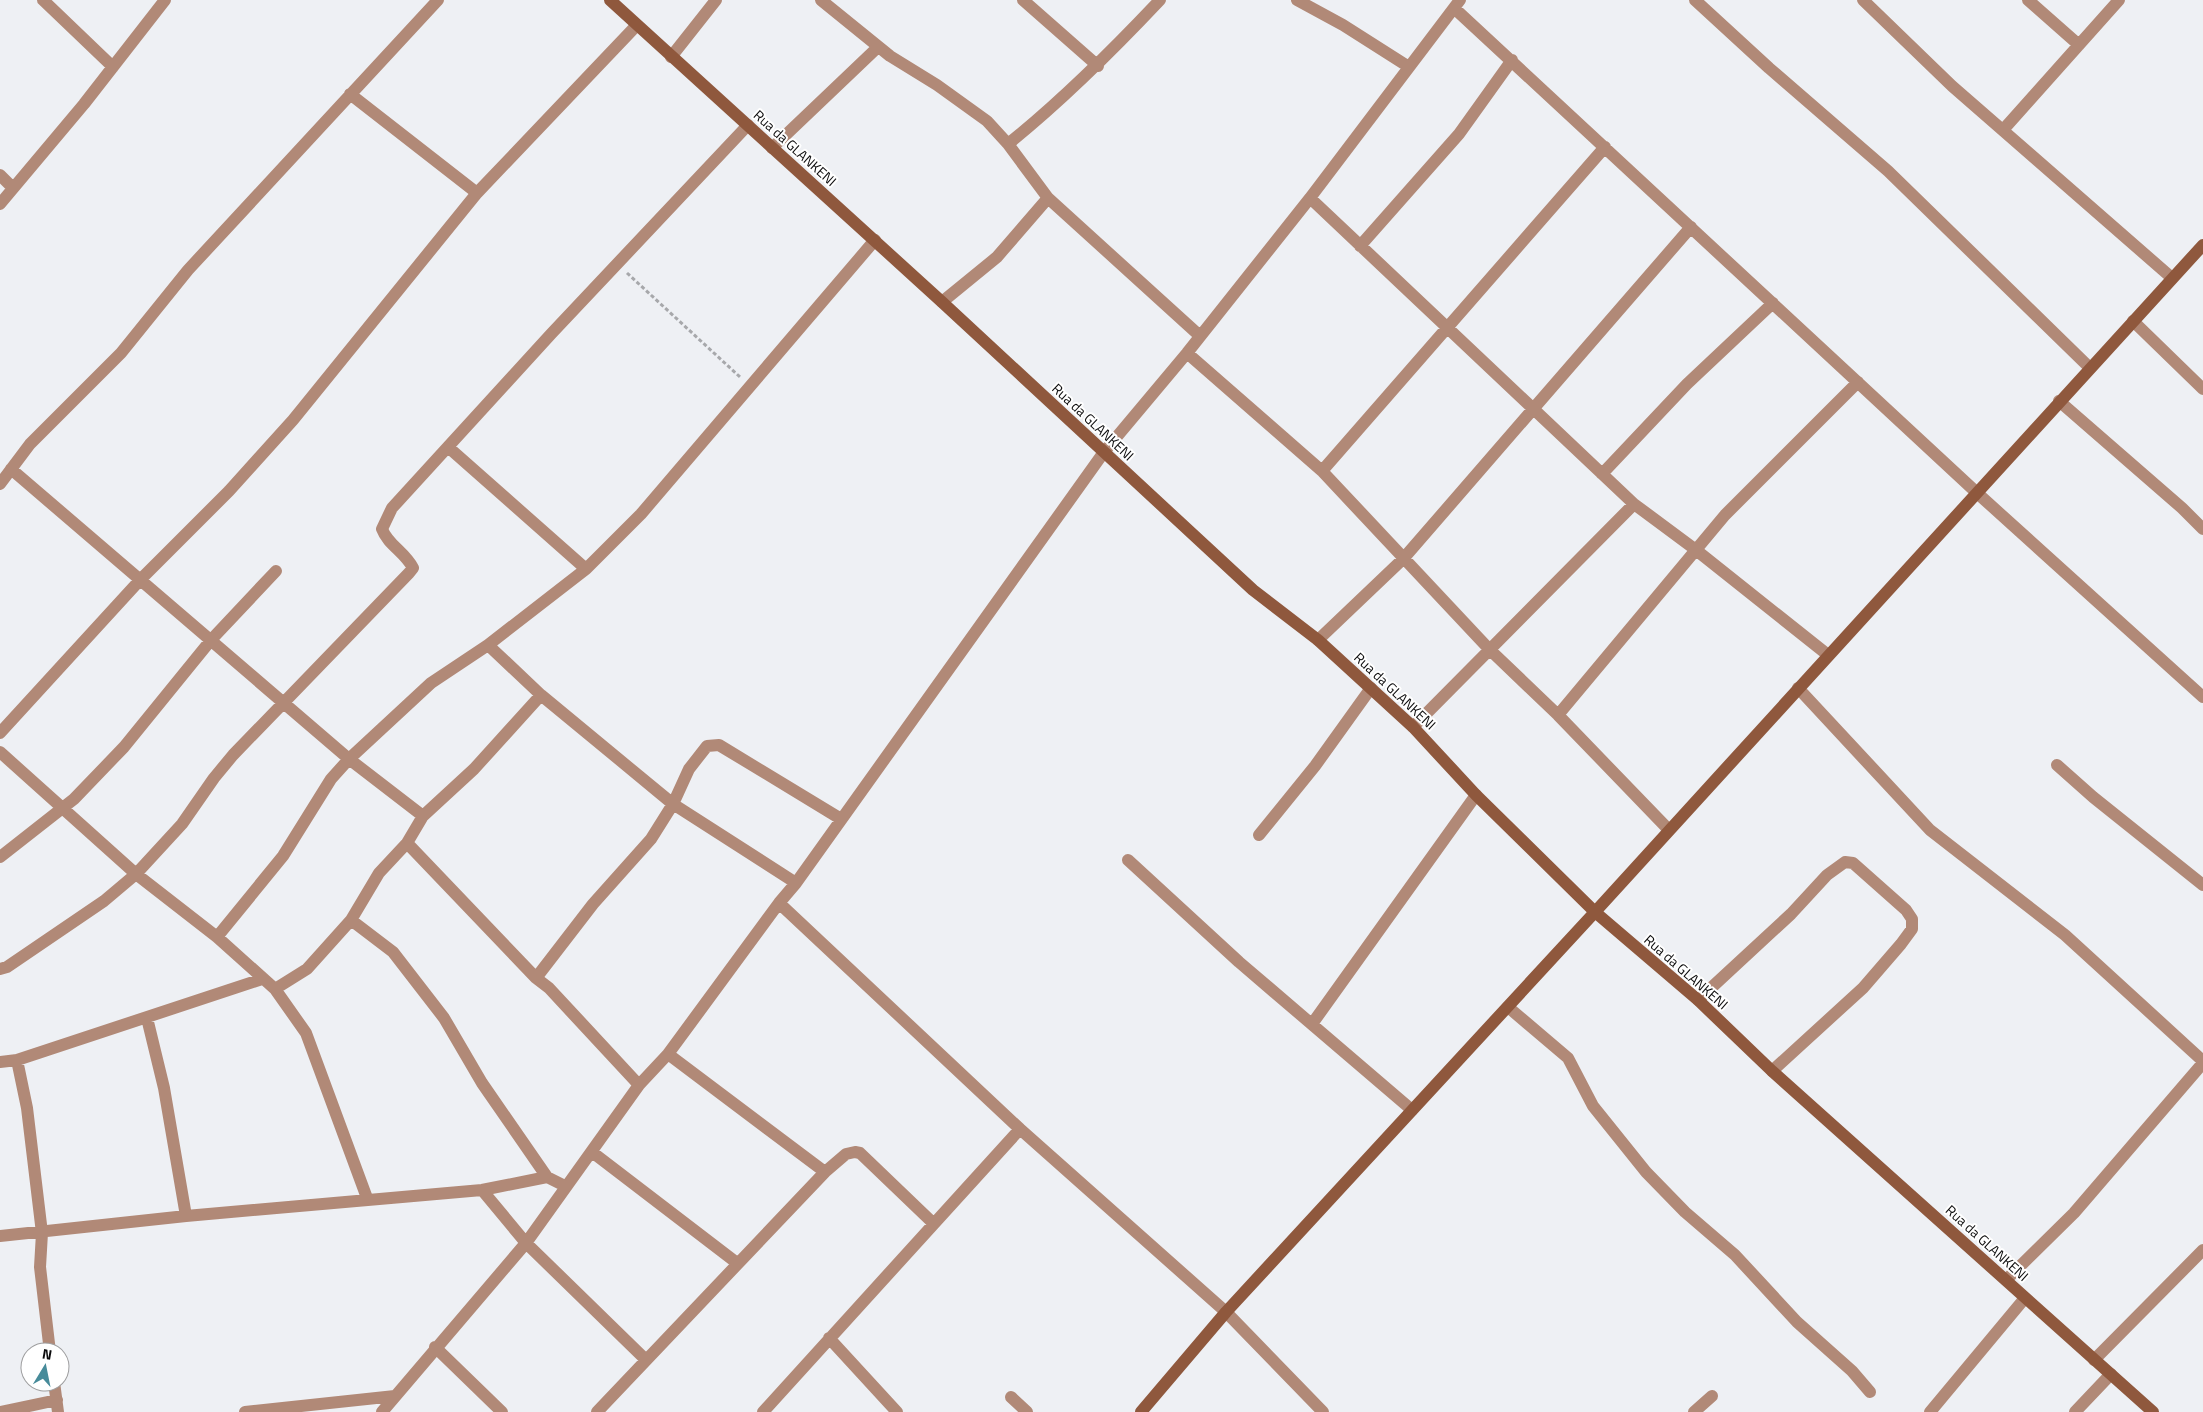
<svg xmlns="http://www.w3.org/2000/svg" width="2203" height="1412" viewBox="0 0 2203 1412" font-family="'Titillium Web',sans-serif">
<rect width="100%" height="100%" fill="#eef0f4"/>
<g fill="none" stroke-linecap="round" stroke-linejoin="round">
<path stroke="#a7a8ab" stroke-width="3" stroke-dasharray="4 2.5" stroke-linecap="butt" d="M627,273L740,377"/>
<path stroke="#b18977" stroke-width="12" d="M43,0L113,67
M821,0L890,56L937,85L987,121L1008,144L1048,198L1200,336
M1023,0L1098,66
M1297,0L1343,25L1409,67
M1695,0L1769,68L1888,171L2090,368
M1863,0L1952,86L2172,278
M2028,0L2079,45
M1454,8L1976,492L2203,697
M671,57L716,0
M350,94L477,193
M2003,130L2119,0
M1008,144C1063,100 1111,52 1160,0
M772,148L878,47
M0,175L13,188
M1310,198L1634,504L1696,550L1828,655
M0,204L84,104L165,0
M1360,246L1459,134L1512,60
M942,302L997,257L1048,198
M2133,321L2203,389
M1187,353L1322,471L1489,649L1558,715L1669,830
M2059,401L2182,508L2203,529
M448,447L586,569
M11,469L349,759L423,816
M1322,471L1605,147
M1602,474L1687,384L1773,303
M0,484L30,444L121,353L188,270L438,0
M1318,640L1403,559L1691,227
M488,645L541,695L673,804L796,883
M1798,688L1930,830L2065,935L2203,1061
M1558,715L1725,515L1858,382
M1413,727L1634,504
M0,733L140,580L229,491L293,420L477,193L636,26
M0,752L136,874L217,937L275,989L306,1033L367,1198
M2057,765L2093,797L2203,885
M1259,835L1315,766L1371,688
M407,843L536,978L549,988L639,1085
M0,857L74,799L124,747L211,640L276,571
M1128,860L1239,962L1412,1110
M779,903L1020,1129L1226,1312L1323,1412
M351,920L393,952L444,1018L482,1083L547,1177
M217,937L283,856L331,779L349,759L431,683L488,645L586,569L641,514L875,240
M0,969L7,967L104,901L136,874L182,824L214,778L233,755L409,573L413,568C405,552 388,545 382,529L392,508L551,334L748,125
M536,978L593,904L651,839L673,804L689,769L707,746L719,745L841,819
M275,989L307,969L351,920L379,873L407,843L423,816L474,769L541,695
M1698,1000L1791,914L1827,875L1845,862L1853,863L1906,910L1912,919V929L1901,944L1863,988L1772,1071
M1508,1007L1568,1058L1593,1106L1646,1172L1685,1212L1735,1255L1797,1322L1852,1371L1870,1392
M147,1018L164,1088L186,1216
M1312,1024L1476,795
M668,1054L825,1172
M17,1060L27,1108L42,1233L40,1267L50,1352
M0,1062L17,1060L262,979
M592,1152L737,1263
M482,1190L526,1243L645,1359
M0,1236L186,1216L482,1190L547,1177L565,1186
M2006,1280L2074,1213L2203,1063
M829,1338L897,1412
M435,1347L502,1412
M2094,1360L2203,1250
M54,1382L58,1412
M1011,1397L1027,1412
M1,1412L57,1400
M245,1412L395,1396
M382,1412L526,1243L639,1085L668,1054L779,903L796,883L1104,452L1187,353L1310,198L1460,0
M597,1412L825,1172L846,1154L855,1152L860,1153L933,1223
M763,1412L1020,1129
M1694,1412L1712,1396
M1930,1412L2025,1298
M2075,1412L2111,1374"/>
<path stroke="#8f583d" stroke-width="12" d="M610,0L942,302L1253,590L1318,640L1413,727L1476,795L1595,912L1698,1000L1772,1071L2153,1412
M1141,1412L1226,1312L1595,912L2203,245"/>
</g>
<g text-anchor="middle" stroke-width="4" stroke-linejoin="round" paint-order="stroke">
<g font-size="14" fill="#0b0b0c" stroke="#fff">
<text transform="translate(795 148) rotate(42)" y="5">Rua da GLANKENI</text>
<text transform="translate(1093 422) rotate(43)" y="5">Rua da GLANKENI</text>
<text transform="translate(1395 691) rotate(43)" y="5">Rua da GLANKENI</text>
<text transform="translate(1686 972) rotate(41)" y="5">Rua da GLANKENI</text>
<text transform="translate(1987 1243) rotate(42)" y="5">Rua da GLANKENI</text>
</g>
</g>
<g transform="translate(45 1367) rotate(10)"><circle r="24" fill="#ffffff" stroke="#9d9d9e"/>
<path d="M0-4L9 19L0 12L-9 19Z" fill="#478b9a"/>
<text y="-8" font-size="14" font-weight="bold" text-anchor="middle" fill="#0b0b0c">N</text>
</g>
</svg>
